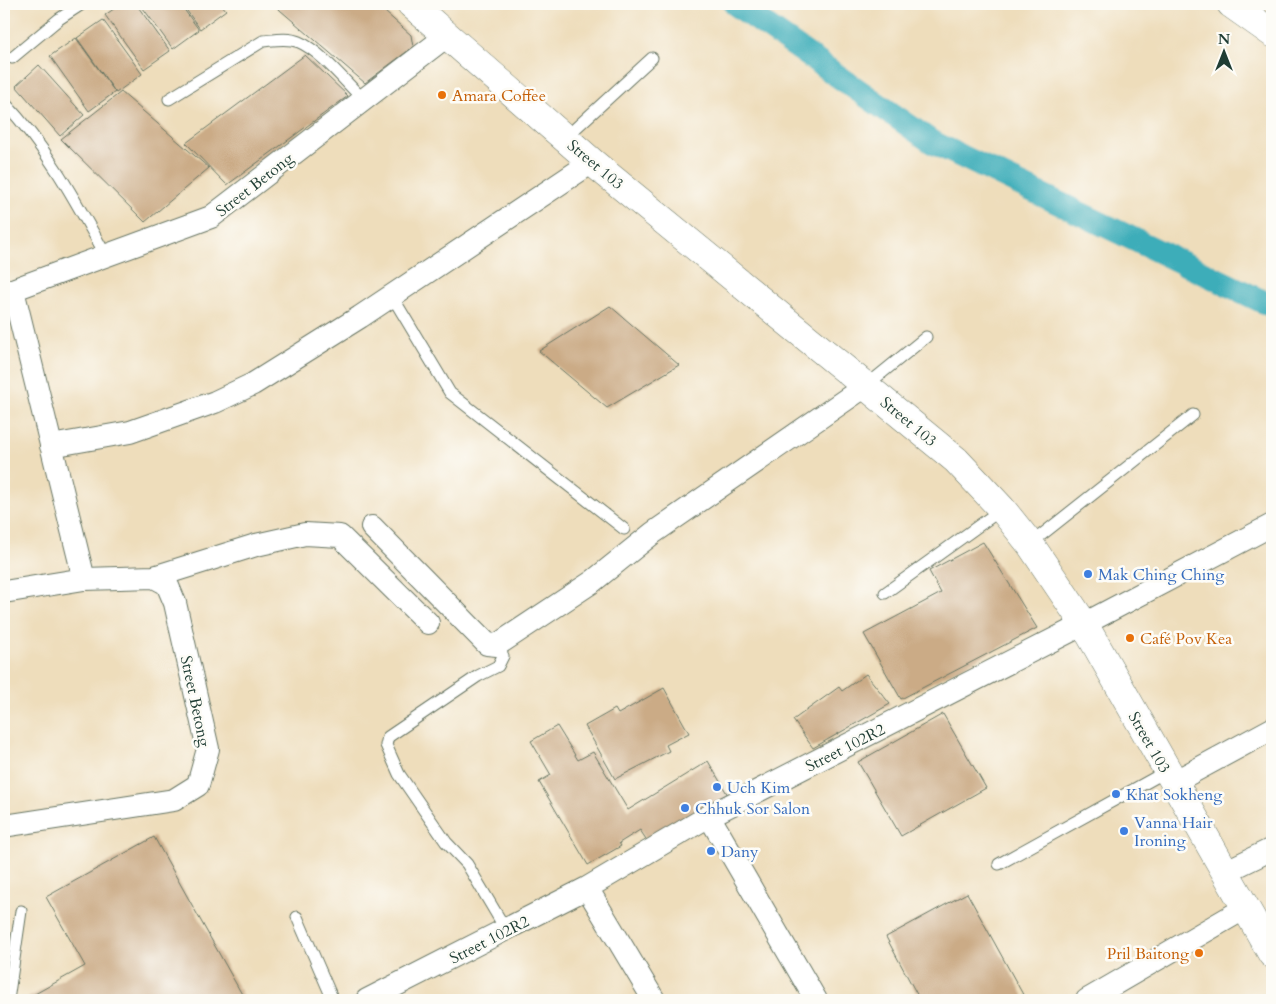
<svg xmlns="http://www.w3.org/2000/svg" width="1276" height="1004" viewBox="0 0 1276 1004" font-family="Cardo,serif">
<rect width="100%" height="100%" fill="#fdfcf7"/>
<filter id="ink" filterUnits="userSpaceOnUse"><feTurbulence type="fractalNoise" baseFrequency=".02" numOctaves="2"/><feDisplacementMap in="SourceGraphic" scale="10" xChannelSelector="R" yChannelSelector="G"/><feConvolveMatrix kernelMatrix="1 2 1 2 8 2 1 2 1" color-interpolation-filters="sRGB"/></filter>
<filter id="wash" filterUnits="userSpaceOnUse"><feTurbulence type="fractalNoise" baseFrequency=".0096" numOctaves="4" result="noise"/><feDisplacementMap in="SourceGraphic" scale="20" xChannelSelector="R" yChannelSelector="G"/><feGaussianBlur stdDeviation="1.12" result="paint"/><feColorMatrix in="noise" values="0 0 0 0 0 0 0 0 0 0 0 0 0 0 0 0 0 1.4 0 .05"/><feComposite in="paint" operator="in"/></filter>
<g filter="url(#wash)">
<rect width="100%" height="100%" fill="#edb"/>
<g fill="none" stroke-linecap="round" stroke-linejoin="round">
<path stroke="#3dadb9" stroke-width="24" d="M735,4L932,142L1272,306"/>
</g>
<g id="blocks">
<path fill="#cbab86" d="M121,4H136L170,51L144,69L105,15Z
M140,4H180L199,30L173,49Z
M182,4H221L226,10L200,29Z
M273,4H376L411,35L413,47L365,83Z
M103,20L142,74L116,93L77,38Z
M76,38L115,92L89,111L50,56Z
M305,55L348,96L227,185L186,143Z
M39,65L84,115L60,136L16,86Z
M121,92L209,168L145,222L61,139Z
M610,306L679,365L607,408L539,351Z
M983,542L1037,628L901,699L864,634L941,593L929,571Z
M866,674L890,704L813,748L793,720L839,687L842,691Z
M664,688L689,733L666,745L669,751L615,779L585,726L615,709L618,714Z
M943,714L986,788L901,836L858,762Z
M557,726L578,760L593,752L628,810L708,761L729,797L648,842L640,830L619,843L621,846L588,865L539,782L551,775L531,741Z
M154,837L244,998L240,1000H27L26,999L85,966L46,897Z
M967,893L1026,1000H920L886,937Z"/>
</g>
</g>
<g filter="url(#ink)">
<use href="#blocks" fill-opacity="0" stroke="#677563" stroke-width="1"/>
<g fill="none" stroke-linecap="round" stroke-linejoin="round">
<g stroke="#677563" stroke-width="13">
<path id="service" d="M12,58L59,19L82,4
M169,99L263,41C274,40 288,37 299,42C321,51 346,83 364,100
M4,102C48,149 74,198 105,254
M565,138L652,58
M392,296L450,393L624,529
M867,385L926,337
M1030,544L1193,415
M885,593L1002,509
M497,645L503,656L498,666L478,676L388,737L386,745L399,774L446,842L467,864L506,930
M999,864L1167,771
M297,917L333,1000
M8,1000L21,911"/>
</g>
<g stroke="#677563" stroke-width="24">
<path id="minor" d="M13,290L84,579
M4,293L211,217L448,35
M51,446L130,432L215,402L253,384L360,317L592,162
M372,527L487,644L497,645L592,582L653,533L867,385
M154,577L256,545L305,534L340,536L428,623
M4,592L84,579L154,577L167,584L175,603L208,749L198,785L174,800L4,826
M1174,782L1272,729
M709,816L816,1000
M1227,871L1272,849
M587,888L654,1000
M367,1000L587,888L709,816L1084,624L1272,525
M1087,1000L1247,907"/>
</g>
<g stroke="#677563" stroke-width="29">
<path id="tertiary" d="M411,4L592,162L956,460L1002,509L1030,544L1084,624L1272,954
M1231,4L1272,33"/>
</g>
<use href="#service" stroke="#fff" stroke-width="11"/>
<use href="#minor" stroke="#fff" stroke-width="22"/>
<use href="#tertiary" stroke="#fff" stroke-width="28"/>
</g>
</g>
<g fill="#e8710a" stroke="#fdfcf7" stroke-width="2">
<circle cx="442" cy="95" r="5"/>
<circle cx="1130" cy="638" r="5"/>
<circle cx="1199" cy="953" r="5"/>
</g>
<g fill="#3f7fe0" stroke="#fdfcf7" stroke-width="2">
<circle cx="1088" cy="574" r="5"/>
<circle cx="717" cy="787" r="5"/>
<circle cx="1116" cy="794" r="5"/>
<circle cx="685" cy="808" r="5"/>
<circle cx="1124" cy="831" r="5"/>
<circle cx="711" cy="851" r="5"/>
</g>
<g text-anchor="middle" stroke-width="5" stroke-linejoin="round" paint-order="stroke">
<g font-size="16" fill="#c56008" stroke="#fdfcf7" text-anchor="start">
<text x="452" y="101">Amara Coffee</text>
<text x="1140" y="644">Café Pov Kea</text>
<text x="1189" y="959" text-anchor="end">Pril Baitong</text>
</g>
<g font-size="16" fill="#1f3d34" stroke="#fdfcf7">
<text transform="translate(596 164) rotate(40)" y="6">Street 103</text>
<text transform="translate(254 184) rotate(-38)" y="6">Street Betong</text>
<text transform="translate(909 421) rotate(40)" y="6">Street 103</text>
<text transform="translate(196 701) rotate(78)" y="6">Street Betong</text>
<text transform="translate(1150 742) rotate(60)" y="6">Street 103</text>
<text transform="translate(845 747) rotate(-27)" y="6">Street 102R2</text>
<text transform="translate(489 939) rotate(-27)" y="6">Street 102R2</text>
</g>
<g font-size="16" fill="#366cbe" stroke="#fdfcf7" text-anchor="start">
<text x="1098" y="580">Mak Ching Ching</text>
<text x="727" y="793">Uch Kim</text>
<text x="1126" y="800">Khat Sokheng</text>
<text x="695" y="814">Chhuk Sor Salon</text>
<text x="1134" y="828">Vanna Hair<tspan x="1134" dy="18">Ironing</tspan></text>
<text x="721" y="857">Dany</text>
</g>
</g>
<rect width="1276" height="1004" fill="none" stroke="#fdfcf7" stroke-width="20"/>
<g transform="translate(1224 52)" stroke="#fdfcf7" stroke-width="4" paint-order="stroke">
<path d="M0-4L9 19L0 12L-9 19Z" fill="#1f3d34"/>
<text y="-8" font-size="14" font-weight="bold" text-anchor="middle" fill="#1f3d34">N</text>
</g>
</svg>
